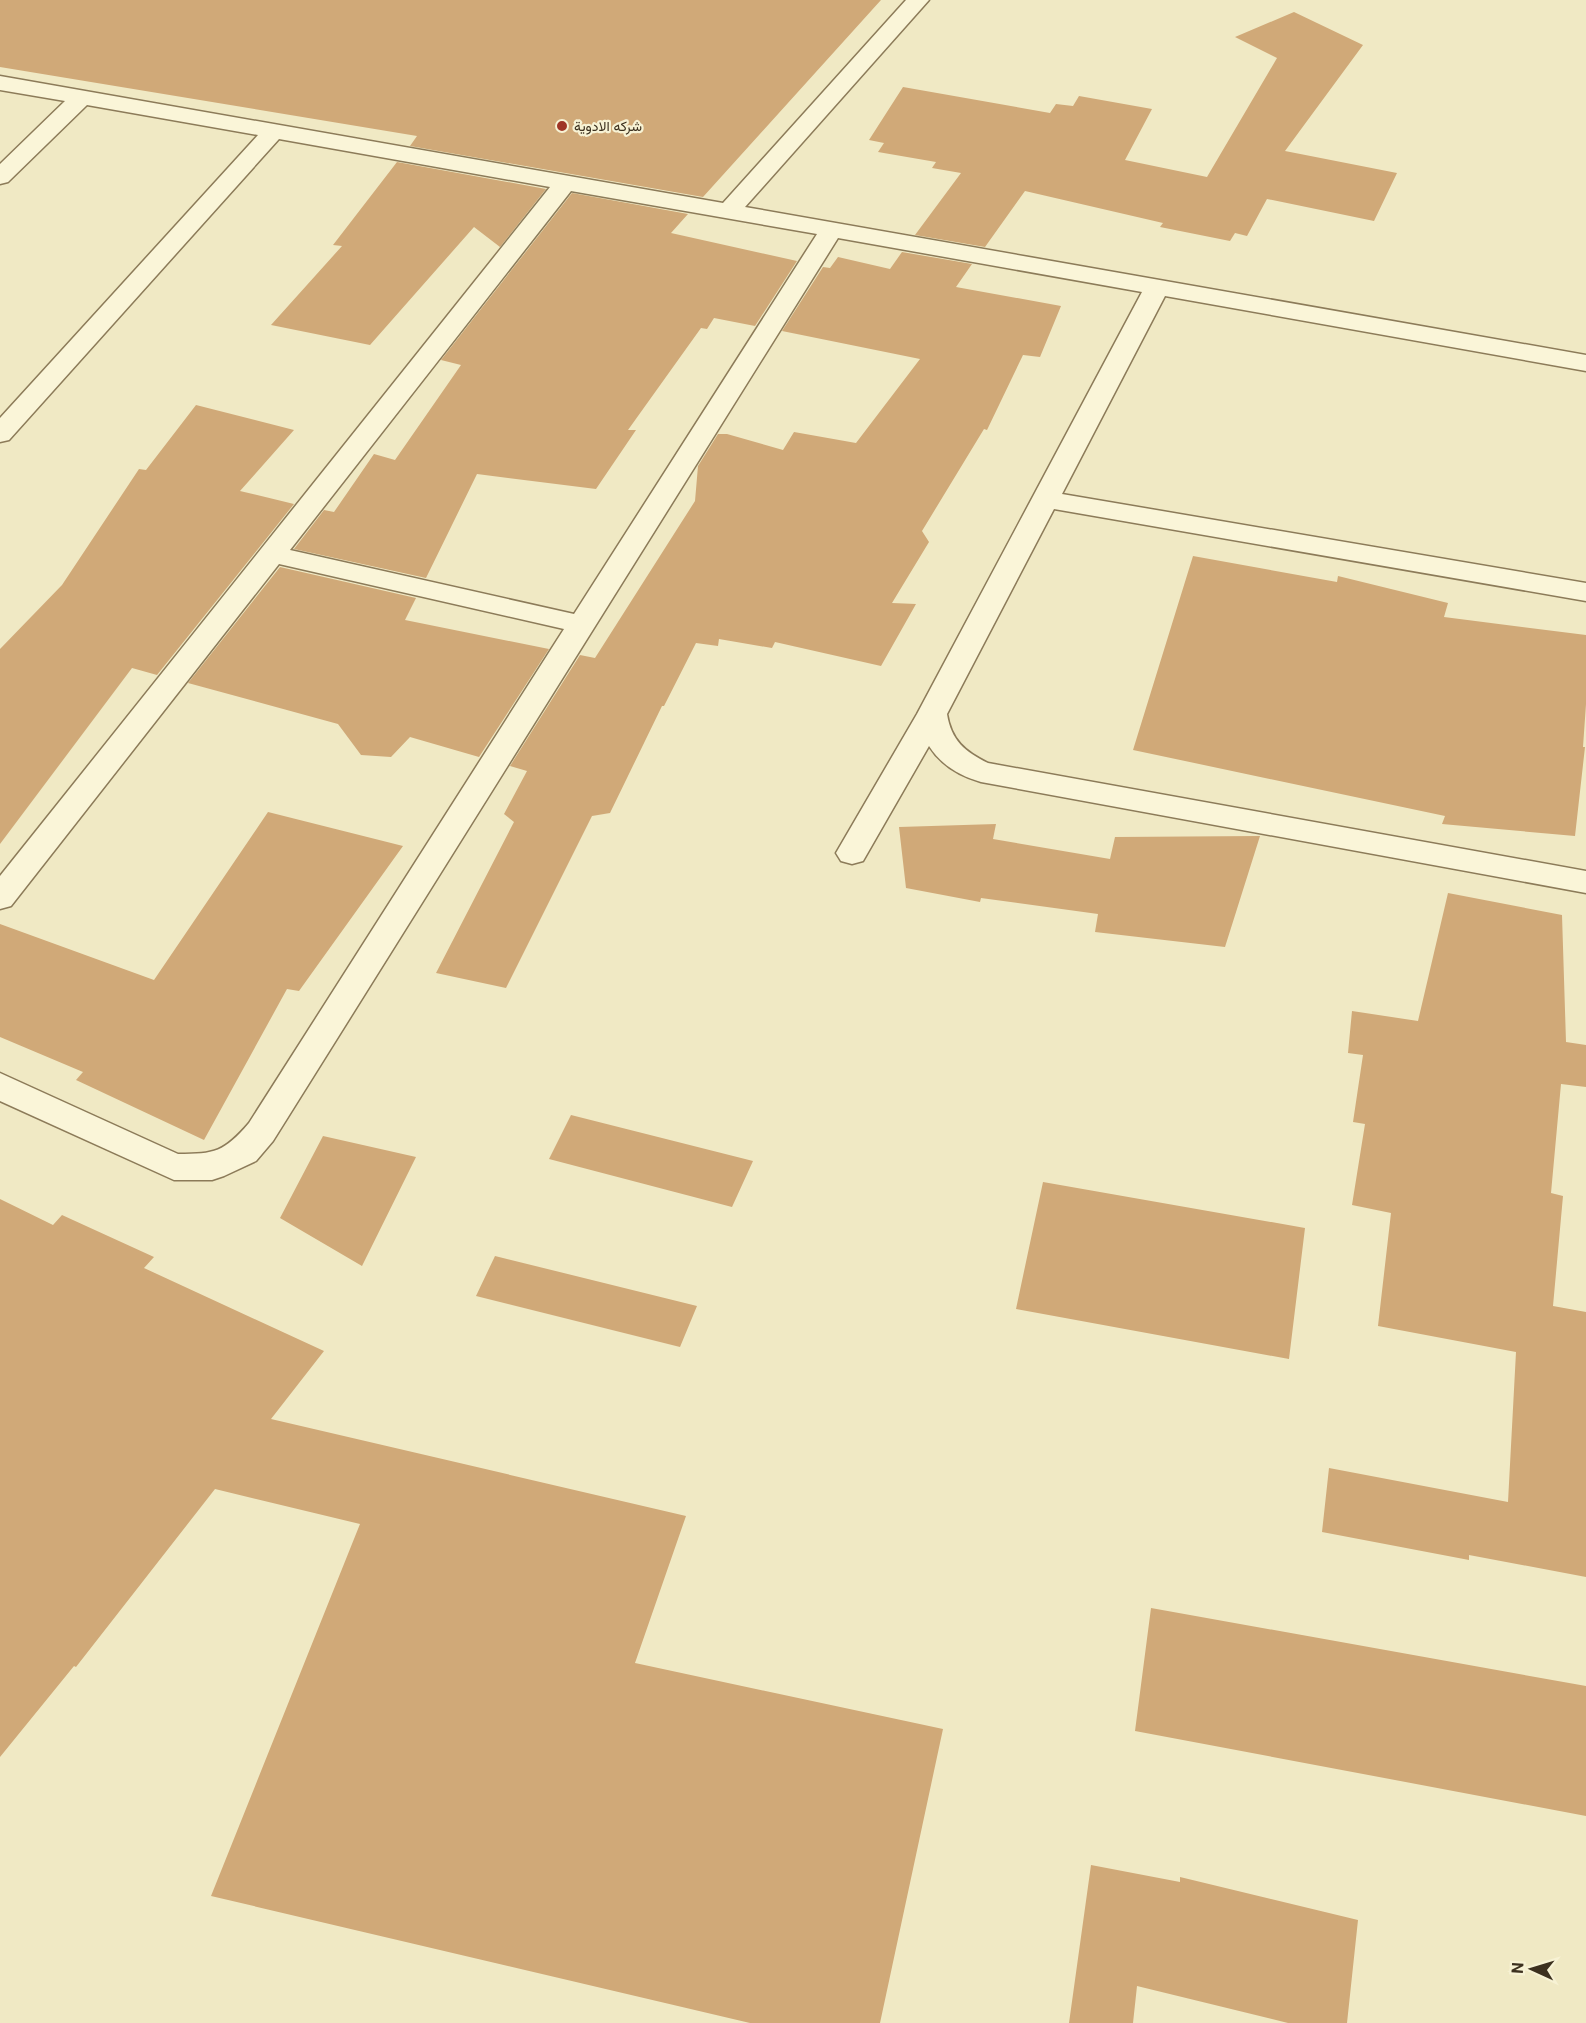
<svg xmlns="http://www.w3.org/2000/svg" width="1586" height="2023" viewBox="0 0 1586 2023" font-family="Georgia,Vazirmatn,serif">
<rect width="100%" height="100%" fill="#f0e9c4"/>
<path fill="#d0a978" d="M0,0H881L703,197L410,146L417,136L0,67Z
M1294,12L1363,45L1285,151L1397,173L1374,221L1267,199L1247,236L1235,233L1230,241L1160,227L1163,223L1025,191L985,247L915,235L961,173L932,168L936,162L878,152L884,143L869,140L903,87L1050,113L1056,104L1073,106L1079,96L1152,109L1125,160L1207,177L1277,58L1235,37Z
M397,162L546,189L500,247L474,227L370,345L271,325L342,246L333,245Z
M572,193L688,214L671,233L797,261L755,326L714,318L707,329L701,328L628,430H636L596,489L477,474L426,578L294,549L324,510L334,512L374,454L395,460L461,365L441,360Z
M902,252L972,264L956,287L1061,306L1040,357L1023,355L987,430L984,429L922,531L929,542L892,603L916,604L881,666L775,642L772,648L719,639L718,646L696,643L664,706H662L610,813L592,816L506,988L436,973L514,822L504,814L527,771L510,766L580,655L595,658L695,501L698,466L718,434H727L783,450L794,432L856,443L920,359L782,331L823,267L830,268L838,257L890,269Z
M196,405L294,430L240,491L294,504L157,675L132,668L0,844V649L62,585L139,469L146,470Z
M1193,556L1337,582L1338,576L1448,603L1444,617L1586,635V704L1583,747H1585L1575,836L1442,824L1445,816L1133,750Z
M280,567L416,598L405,620L549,649L479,757L410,737L391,757L361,755L338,724L188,683Z
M268,812L403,846L299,991L287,989L204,1140L76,1080L83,1072L0,1037V924L154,980Z
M996,824L993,839L1110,859L1115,837L1260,836L1225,947L1095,932L1098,914L981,898L980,902L906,888L899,827Z
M1448,893L1562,915L1566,1042L1586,1045V1087L1561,1084L1551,1193L1563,1196L1553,1306L1586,1312V1577L1469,1555V1560L1322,1532L1329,1468L1508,1502L1516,1352L1378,1326L1391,1213L1352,1205L1365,1124L1353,1122L1363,1055L1348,1053L1352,1011L1418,1021Z
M571,1115L753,1161L732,1207L549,1159Z
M323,1136L416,1157L362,1266L280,1218Z
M1043,1182L1305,1228L1289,1359L1016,1309Z
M0,1199L53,1225L62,1215L154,1257L144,1268L324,1351L271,1419L686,1516L635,1663L943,1729L880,2023H750L211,1896L360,1524L215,1489L76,1667L74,1666L0,1757Z
M495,1256L697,1306L680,1347L476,1296Z
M1151,1608L1586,1686V1816L1135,1731Z
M1091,1865L1180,1882V1877L1358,1920L1347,2023H1288L1137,1986L1133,2023H1069Z"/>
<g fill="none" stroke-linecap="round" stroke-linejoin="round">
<g stroke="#8c7b59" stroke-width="3">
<path id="street" d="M906,0H929L745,207L1586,355V371L1165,296L1062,494L1586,583V601L1054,509L947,714C951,740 965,752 988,763L1586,871V893L981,782C960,776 941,765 929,746L863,861L852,864L841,861L836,853L917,714L1142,292L838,238L273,1141L256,1161L224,1176L212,1180H174L0,1101V1073L178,1154C215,1154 224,1152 249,1123L564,629L279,564L11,906L0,909V876L550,187L279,139L9,440L0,442V418L258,135L87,105L8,182L0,184V164L65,101L0,90V76L723,203ZM571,191L817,234L574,614L290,550Z"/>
</g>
<use href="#street" fill="#faf5d8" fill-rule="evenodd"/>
</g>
<circle fill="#9f3526" stroke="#f7f2d4" stroke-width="2" cx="562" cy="126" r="6"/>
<g text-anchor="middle" stroke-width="4.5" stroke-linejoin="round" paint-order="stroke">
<g font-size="14" fill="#3c301e" stroke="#f7f2d4" text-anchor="start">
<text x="574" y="131">شركه الادوية</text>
</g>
</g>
<g transform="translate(1532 1969) rotate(274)" stroke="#f7f2d4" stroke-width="4.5" paint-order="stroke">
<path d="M0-4.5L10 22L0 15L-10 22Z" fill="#3c301e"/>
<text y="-9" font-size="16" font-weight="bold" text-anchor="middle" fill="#3c301e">N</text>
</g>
</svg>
